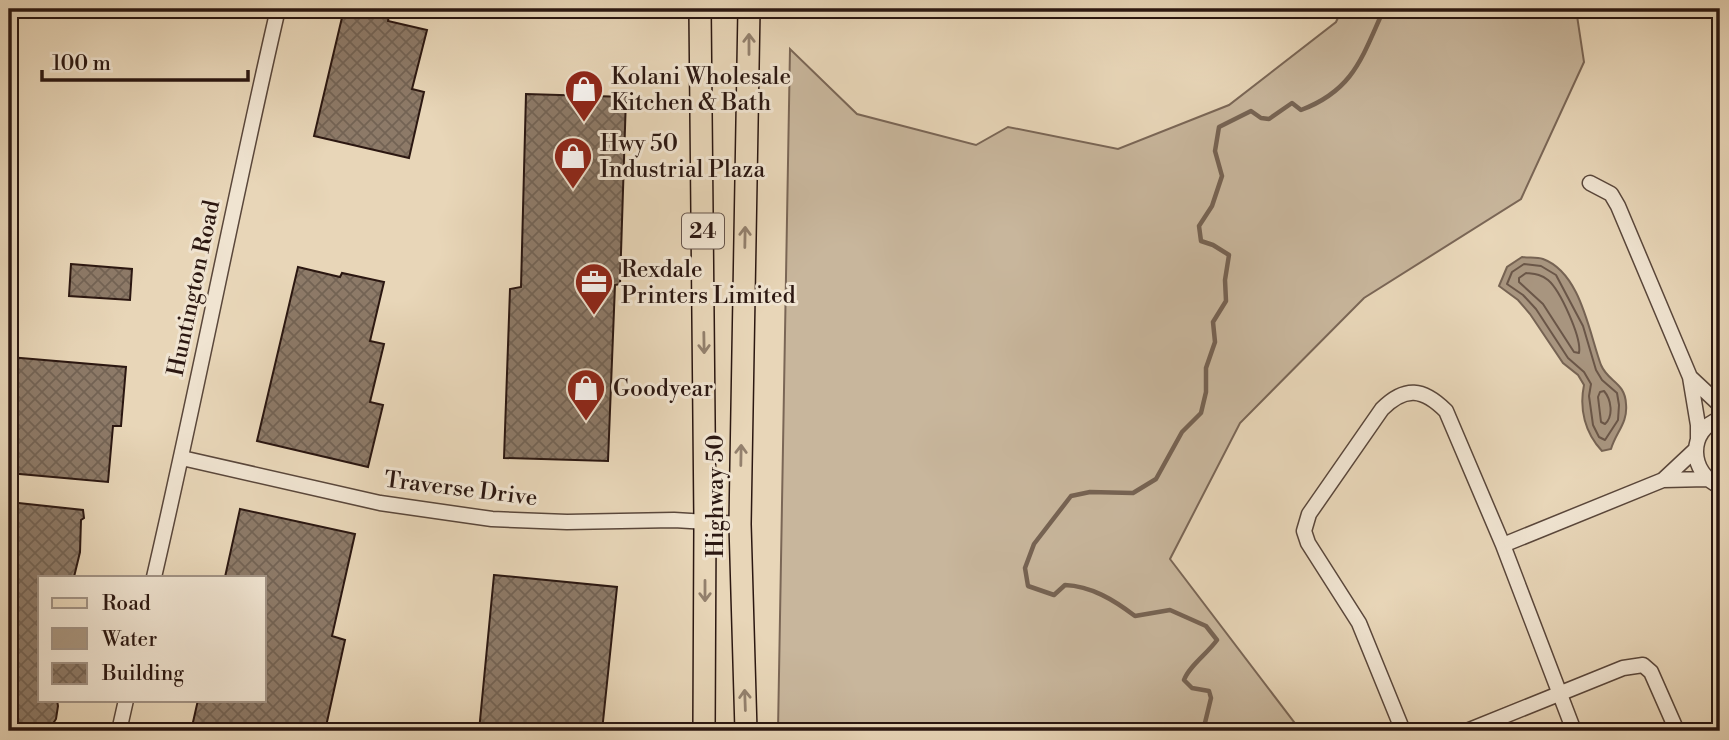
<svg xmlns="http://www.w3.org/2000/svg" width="1729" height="740" viewBox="0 0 1729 740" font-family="'Libre Bodoni',serif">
<defs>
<pattern id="building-cross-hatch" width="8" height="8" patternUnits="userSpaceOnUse" patternTransform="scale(1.75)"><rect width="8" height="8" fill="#8d7a68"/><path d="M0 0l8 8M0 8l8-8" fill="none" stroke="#736354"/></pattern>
</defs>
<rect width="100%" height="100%" fill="#e8d6b8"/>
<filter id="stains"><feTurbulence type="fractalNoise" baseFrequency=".00286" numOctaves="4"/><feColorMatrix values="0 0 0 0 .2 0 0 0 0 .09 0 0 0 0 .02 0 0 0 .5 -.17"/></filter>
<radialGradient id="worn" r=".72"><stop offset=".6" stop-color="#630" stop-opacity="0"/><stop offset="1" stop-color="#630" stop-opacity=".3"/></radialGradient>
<path fill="#c8b69c" stroke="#7a6656" stroke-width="2" d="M1342,9H1576L1584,62L1521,199L1364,298L1240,423L1170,559L1297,726L1298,731H778L790,49L857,114L976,145L1008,127L1118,149L1229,105L1336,22Z"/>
<path fill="#a8957f" stroke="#766353" stroke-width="2" d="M1522,257C1529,258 1537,257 1543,259C1581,273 1589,333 1601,365C1608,382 1625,382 1626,404C1628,423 1616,432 1611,449L1602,451C1585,433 1579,409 1584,385L1578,375L1563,363L1530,314L1518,300L1499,286L1507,267Z"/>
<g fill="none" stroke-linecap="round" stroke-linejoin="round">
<path stroke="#6a5648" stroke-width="2" d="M1524,264L1541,266L1556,275L1583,326L1596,370L1602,380L1617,393L1619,405L1618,420L1605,440L1599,437L1593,425L1589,396L1591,384L1584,372L1568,358L1536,309L1523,295L1507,284L1512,272Z
M1526,273C1534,274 1541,274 1548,280C1560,290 1582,338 1579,353L1574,352L1543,304L1519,282V278Z
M1600,392L1604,391C1611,399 1614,416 1605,424L1601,422L1598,397Z"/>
<path stroke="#766353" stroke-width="4.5" d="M1203,731L1211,698L1209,691L1192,688L1184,680C1189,666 1207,654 1217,640L1206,626L1170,610L1135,616C1114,600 1091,586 1065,585L1054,595L1028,586L1025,568L1034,544L1071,496L1090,492L1133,493L1156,479L1182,432L1201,413L1206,392V368L1215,342L1213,322L1226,301L1225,280L1229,255L1213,245L1201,241L1199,226L1212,206L1222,176L1215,151L1219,127L1251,111L1261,118L1269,119L1292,103L1301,110C1354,90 1362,57 1384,9"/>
</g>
<path fill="url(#building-cross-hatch)" stroke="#2b1711" stroke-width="2" d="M344,9H361L389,15L388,21L427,30L412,89L424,92L409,158L314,136Z
M526,94L626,97L620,284L615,285L608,461L504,458L510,289L521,287Z
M71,264L132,269L130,300L69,296Z
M298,267L340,277L342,273L384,282L370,341L384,344L370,402L383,405L368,467L257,441Z
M9,357L126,367L121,426H113L108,482L9,473Z
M9,502L83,510L84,518L81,520L80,552L74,577H40V700H57L58,706L56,719L50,728L9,725Z
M240,509L355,534L332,636L345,640L325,731H191L198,700H264V577H225Z
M494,575L617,587L602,731H479Z"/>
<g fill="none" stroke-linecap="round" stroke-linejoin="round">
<g stroke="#5a473b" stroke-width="17">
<path id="street" d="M1590,183L1611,194L1618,206L1690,377L1698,425V438
M1690,377L1720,405
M1720,419C1687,430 1689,474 1720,486
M182,458L380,503L492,519L567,522L674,520L740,524
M1663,480L1695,450
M1503,545L1663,480L1707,479
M154,577C198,388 234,198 278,9
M119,731L126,700
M1403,731L1359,623L1308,543L1304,531L1309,514L1382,409C1405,386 1423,388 1446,411L1503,545L1574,731
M1467,731L1623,668L1643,665L1651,672L1677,731"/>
</g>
<g stroke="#2b1711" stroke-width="24">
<path id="primary" d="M700,9L705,522L704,731
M746,731L740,524L749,9"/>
</g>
<use href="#street" stroke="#f0e4d1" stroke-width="14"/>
<use href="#primary" stroke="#e8d6b8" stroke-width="21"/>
</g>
<defs><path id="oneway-shaft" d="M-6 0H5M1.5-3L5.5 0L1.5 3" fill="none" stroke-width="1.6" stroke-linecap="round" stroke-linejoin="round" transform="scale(1.75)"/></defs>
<g stroke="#93806d">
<use href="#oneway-shaft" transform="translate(749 44) rotate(-90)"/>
<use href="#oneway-shaft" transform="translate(745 237) rotate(-89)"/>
<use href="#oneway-shaft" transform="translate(704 343) rotate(89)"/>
<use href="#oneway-shaft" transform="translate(741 455) rotate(-89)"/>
<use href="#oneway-shaft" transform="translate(705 591) rotate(90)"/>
<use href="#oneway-shaft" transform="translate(745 700) rotate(-92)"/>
</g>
<defs>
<g id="shop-pin" transform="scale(2.0125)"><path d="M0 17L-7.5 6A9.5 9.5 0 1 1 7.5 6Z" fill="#8f2418" stroke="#f0e4d1"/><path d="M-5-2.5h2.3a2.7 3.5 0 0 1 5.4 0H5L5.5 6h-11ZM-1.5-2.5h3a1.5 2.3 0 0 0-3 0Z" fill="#fff"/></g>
<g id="office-pin" transform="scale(2.0125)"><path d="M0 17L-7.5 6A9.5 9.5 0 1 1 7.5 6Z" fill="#8f2418" stroke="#f0e4d1"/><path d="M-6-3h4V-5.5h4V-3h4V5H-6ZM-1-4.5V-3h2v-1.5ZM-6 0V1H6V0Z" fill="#fff"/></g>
</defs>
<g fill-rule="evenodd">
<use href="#shop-pin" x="584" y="89"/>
<use href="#shop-pin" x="573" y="156"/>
<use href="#office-pin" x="594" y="282"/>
<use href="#shop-pin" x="586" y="388"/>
</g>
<g text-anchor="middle" stroke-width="6" stroke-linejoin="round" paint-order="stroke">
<rect fill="#f0e4d1" stroke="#66544b" stroke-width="2" x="682" y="213.5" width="42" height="35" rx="5"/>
<g font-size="21" font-weight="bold" fill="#2b1711">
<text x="703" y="238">24</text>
</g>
<g font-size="23" fill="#2b1711" stroke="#f0e4d1" text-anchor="start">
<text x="611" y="84">Kolani Wholesale<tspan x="611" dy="26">Kitchen &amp; Bath</tspan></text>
<text x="600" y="151">Hwy 50<tspan x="600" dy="26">Industrial Plaza</tspan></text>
<text x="621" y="277">Rexdale<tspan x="621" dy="26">Printers Limited</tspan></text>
<text x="613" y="396">Goodyear</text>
</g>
<g font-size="23" fill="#2b1711" stroke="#f0e4d1">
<text transform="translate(193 288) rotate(-78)" y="8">Huntington Road</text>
<text transform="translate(461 488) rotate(7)" y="8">Traverse Drive</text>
<text transform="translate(715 496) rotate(-90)" y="8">Highway 50</text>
</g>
</g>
<rect width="1729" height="740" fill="none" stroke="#e8d6b8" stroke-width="35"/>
<rect x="10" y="10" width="1708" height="719" fill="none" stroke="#2b1711" stroke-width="3.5"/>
<rect x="18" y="18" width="1694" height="705" fill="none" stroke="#2b1711" stroke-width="2"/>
<rect x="38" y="576" width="228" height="126" fill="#f0e4d1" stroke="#a19284" stroke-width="2"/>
<rect x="52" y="598" width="35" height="10" fill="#e8d6b8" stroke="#a19284" stroke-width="2"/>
<text x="102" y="610" font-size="21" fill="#2b1711">Road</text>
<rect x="52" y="628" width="35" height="21" fill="#a8957f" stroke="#a19284" stroke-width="2"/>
<text x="102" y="646" font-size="21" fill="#2b1711">Water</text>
<rect x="52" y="663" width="35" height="21" fill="url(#building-cross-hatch)" stroke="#a19284" stroke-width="2"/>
<text x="102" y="680" font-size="21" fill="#2b1711">Building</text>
<path d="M42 70v10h206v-10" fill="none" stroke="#2b1711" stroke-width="3.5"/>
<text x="52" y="70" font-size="21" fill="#2b1711" stroke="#f0e4d1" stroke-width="5" paint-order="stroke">100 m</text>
<rect width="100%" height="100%" filter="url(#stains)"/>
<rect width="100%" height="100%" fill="url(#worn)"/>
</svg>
